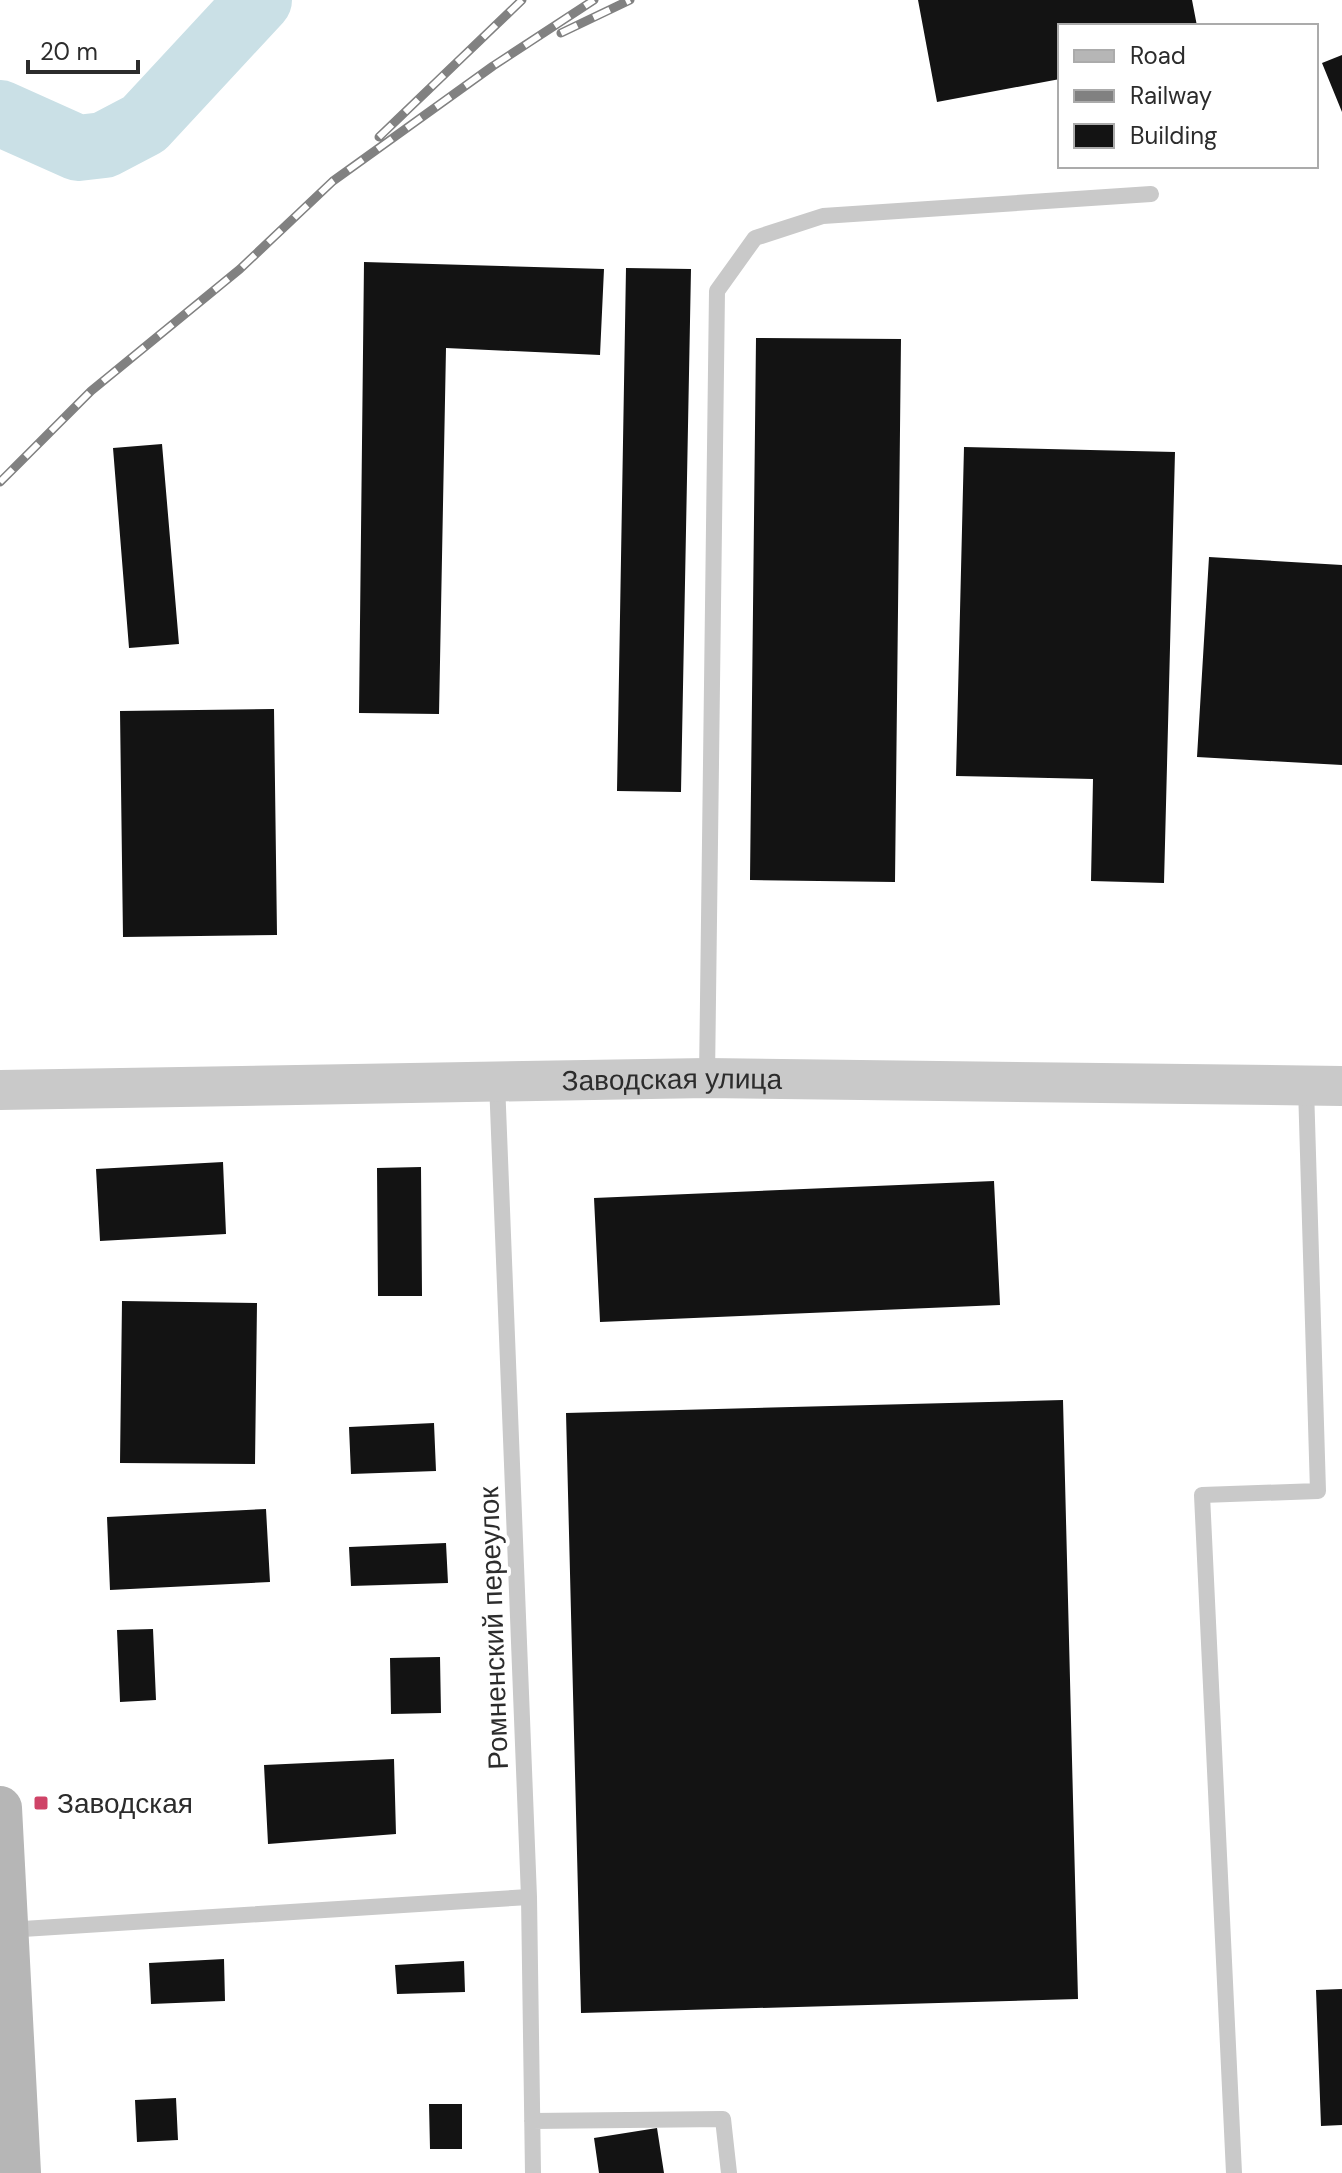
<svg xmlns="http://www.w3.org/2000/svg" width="1342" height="2173" viewBox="0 0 1342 2173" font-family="'DM Sans',sans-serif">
<rect width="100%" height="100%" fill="#fff"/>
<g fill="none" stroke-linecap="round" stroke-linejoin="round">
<path stroke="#cae0e6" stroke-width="66" d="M0,113L78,148L104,145L144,124L259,0"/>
</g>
<path fill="#131313" d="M918,0H1192L1197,26H1060V79L937,102Z
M1342,55V112L1322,63Z
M364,262L604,269L600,355L446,348L439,714L359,713Z
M626,268L691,269L681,792L617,791Z
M756,338L901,339L895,882L750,880Z
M162,444L179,644L129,648L113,448Z
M964,447L1175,452L1164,883L1091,881L1093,779L956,776Z
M1209,557L1342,565V765L1197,757Z
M274,709L277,935L123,937L120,711Z
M223,1162L226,1234L100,1241L96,1169Z
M421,1167L422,1296H378L377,1168Z
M994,1181L1000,1305L600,1322L594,1198Z
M122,1301L257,1303L255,1464L120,1463Z
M1063,1400L1078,1999L581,2013L566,1413Z
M434,1423L436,1471L351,1474L349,1427Z
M266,1509L270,1582L110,1590L107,1517Z
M446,1543L448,1583L351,1586L349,1547Z
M153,1629L156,1700L120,1702L117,1630Z
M440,1657L441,1713L391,1714L390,1658Z
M394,1759L396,1834L268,1844L264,1765Z
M224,1959L225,2001L151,2004L149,1963Z
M464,1961L465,1992L397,1994L395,1965Z
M1342,1989V2125L1321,2126L1316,1990Z
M176,2098L178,2140L137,2142L135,2100Z
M429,2104H462V2149H430Z
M657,2128L664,2173H599L594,2138Z"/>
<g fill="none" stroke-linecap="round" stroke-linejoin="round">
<path stroke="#c9c9c9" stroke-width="16" d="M707,1078L717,291L755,238L823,216L1151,194
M497,1082L529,1897L533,2173
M7,1930L529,1897
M532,2121L723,2119L729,2173
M1234,2173L1202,1495L1318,1491L1306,1087"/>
<path stroke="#c9c9c9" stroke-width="40" id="s1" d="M0,1090L707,1078L1342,1086"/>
<path stroke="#b6b6b6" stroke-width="44" d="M0,1808L19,2173"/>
<g stroke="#818181" stroke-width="9">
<path id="rail" d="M561,33L630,0
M379,137L522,0
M0,482L91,391L240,269L333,181L493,66L594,0"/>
</g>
<use href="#rail" stroke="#fff" stroke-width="6" stroke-dasharray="18" stroke-linecap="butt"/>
</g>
<rect fill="#cf4367" stroke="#fff" stroke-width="3" x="33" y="1795" width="16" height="16" rx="4"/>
<g text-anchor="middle" stroke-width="8" stroke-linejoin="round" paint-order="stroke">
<g font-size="28" fill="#2c2c2c" stroke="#fff">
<text dy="10" stroke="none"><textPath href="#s1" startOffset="672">Заводская улица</textPath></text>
<text transform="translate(493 1628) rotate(-92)" y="10">Ромненский переулок</text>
</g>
<g font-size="28" fill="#2c2c2c" stroke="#fff" text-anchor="start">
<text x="57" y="1813">Заводская</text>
</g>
</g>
<rect x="1058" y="24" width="260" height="144" fill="#ffffff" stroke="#ababab" stroke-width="2"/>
<rect x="1074" y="50" width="40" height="12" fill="#b6b6b6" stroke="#ababab" stroke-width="2"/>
<text x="1130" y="64" font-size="24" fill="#2c2c2c">Road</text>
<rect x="1074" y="90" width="40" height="12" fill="#818181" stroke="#ababab" stroke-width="2"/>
<text x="1130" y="104" font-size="24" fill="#2c2c2c">Railway</text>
<rect x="1074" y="124" width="40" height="24" fill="#131313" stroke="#ababab" stroke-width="2"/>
<text x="1130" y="144" font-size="24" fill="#2c2c2c">Building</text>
<path d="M28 60v12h110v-12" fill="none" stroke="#2c2c2c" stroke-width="4"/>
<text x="40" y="60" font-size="24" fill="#2c2c2c" stroke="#ffffff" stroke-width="6" paint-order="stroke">20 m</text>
</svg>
